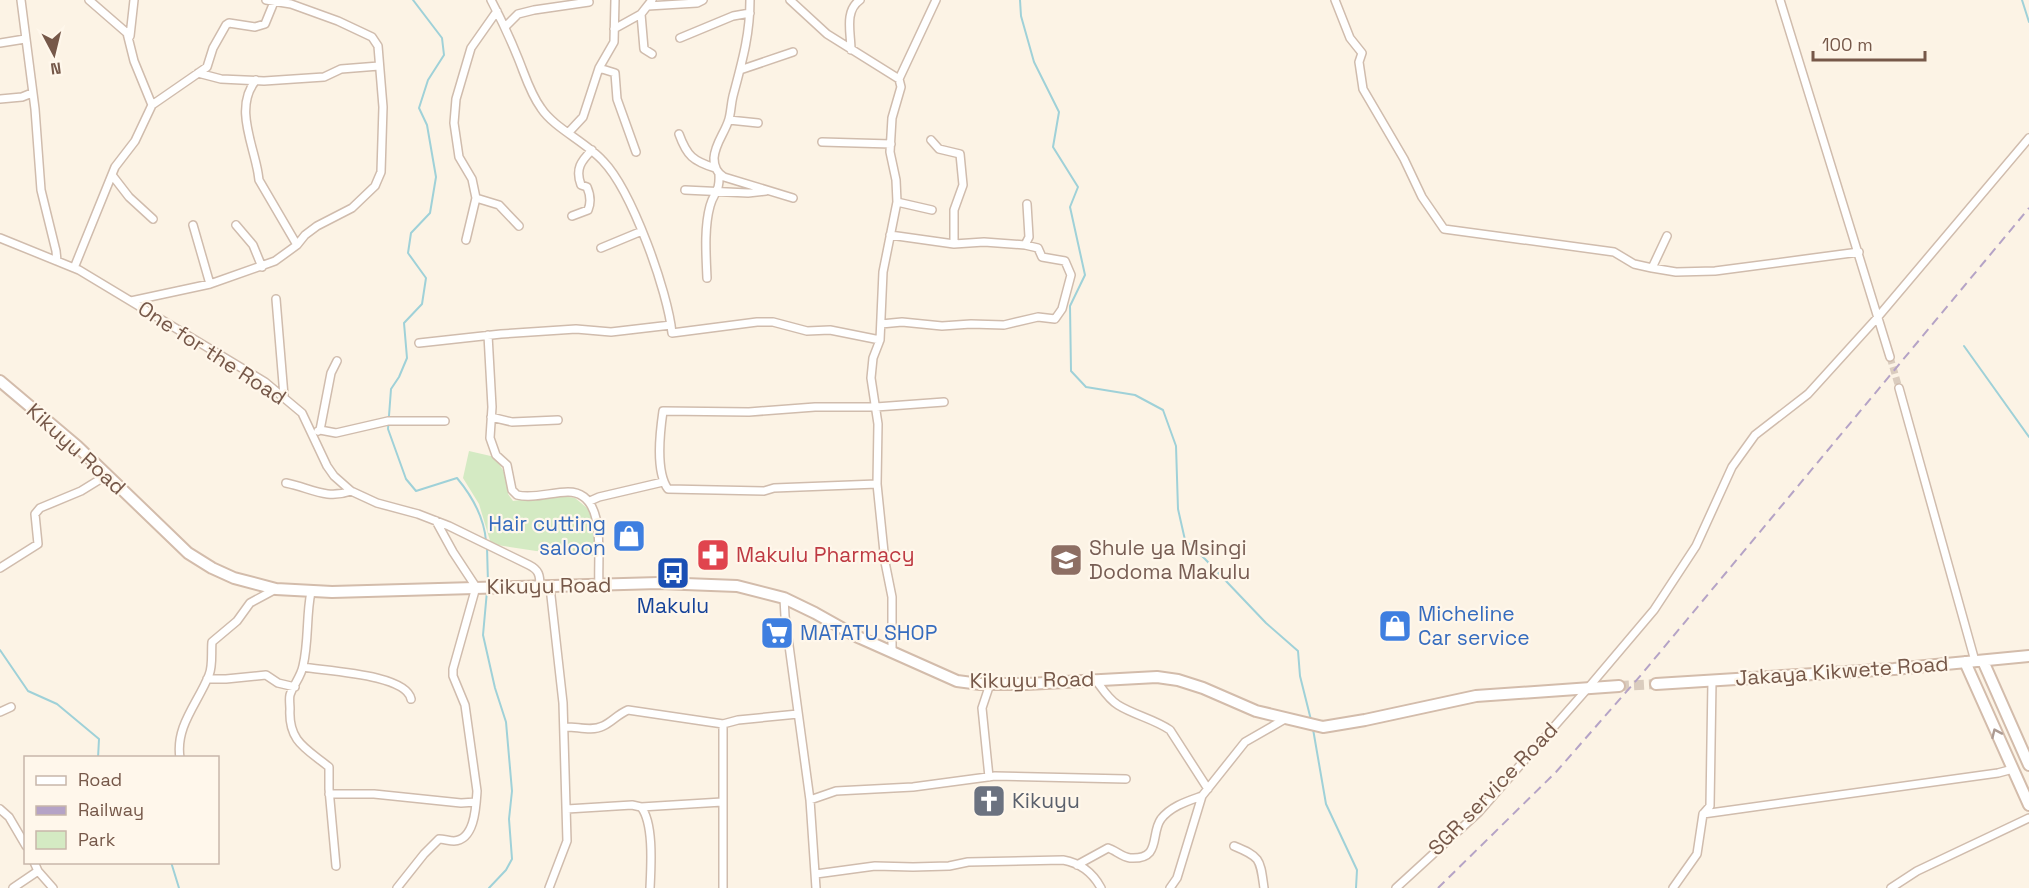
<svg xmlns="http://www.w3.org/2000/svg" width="2029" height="888" viewBox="0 0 2029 888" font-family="'Space Grotesk',sans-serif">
<rect width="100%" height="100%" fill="#fcf3e5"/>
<path fill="#d4eac3" d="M469,451L495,457L507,477L508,494L513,501L555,495L575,498L592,512L595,537L594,556L536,551L491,544L479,504L463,478Z"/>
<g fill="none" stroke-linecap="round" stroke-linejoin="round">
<path stroke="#9fd1d8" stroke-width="2" d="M413,0L442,38L444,55L428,80L419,108L427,125L436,177L430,213L411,233L408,253L426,278L422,304L404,323L407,358L399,377L391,389L388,429L406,479L416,491L457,478C472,496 484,517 486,541
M1020,0L1021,16L1034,62L1059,112L1053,147L1078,187L1070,207L1085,275L1070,306L1071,371L1086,387L1135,395L1163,410L1176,446L1178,509L1185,540L1205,559L1266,623L1298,651L1300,676L1311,720
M2022,0L2029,22
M1964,346L2029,437
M487,547L488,583
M487,591L483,635L495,688L506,722L512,791L509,819L512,859L506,870L489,888
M0,650L28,691L57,704L99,739L98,758
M1313,729L1326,804L1357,870L1356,888
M171,862L179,888"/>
<path stroke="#daccbe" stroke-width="7" stroke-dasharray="7 3.5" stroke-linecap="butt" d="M1890,357L1899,388"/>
<path stroke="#daccbe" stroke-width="10" stroke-dasharray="10 5" stroke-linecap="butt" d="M1619,686L1656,684"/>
<g stroke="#d0bcad" stroke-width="10">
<path id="minor" d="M21,0L35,109L41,190L56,251L57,261
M89,0L127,33L134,61L152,105
M491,0C501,19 510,38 518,58C525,75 530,93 541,108C554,128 586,142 603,161C632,191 668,292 672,333L757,322H773L807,331L830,330L880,340
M750,0C750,35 742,62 733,96C731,104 731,112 729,119C725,133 715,143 714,158C714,167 717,173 724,177L793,198
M790,0L827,34L899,79L901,87L892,118L890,152L896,180L897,202L883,272L880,340L873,358L871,378L878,424L877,484L885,562L892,597V652
M1335,0L1350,38L1362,53L1359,62L1363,89L1404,159L1422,197L1444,229L1614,252L1634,264L1652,268
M1780,0L1890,357
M648,6L697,3L703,0
M641,14L644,49L652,54
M505,27L518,14L534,10L589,2
M614,29L641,14L652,0
M130,36L134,0
M680,38L733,16L750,13
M0,43L25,39
M851,50C851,33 844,11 860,0
M599,68L615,73L617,99L636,152
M740,70L793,52
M198,73L221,79L264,81L324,77L341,69L379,66
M899,79L936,0
M256,80C234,107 253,143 258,173L259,180L297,245
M0,99L22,97L32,93
M729,120L758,123
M569,132L583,117L599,68L614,42L615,0
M679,134C687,156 693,161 715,168
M931,140L939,149L960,154L963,185L954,210V244
M822,142L891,144
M112,175L129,197L153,219
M685,190L748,193L766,191
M476,198L499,205L519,226
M897,202L932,210
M572,216L588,210C591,203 590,194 587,187L581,185C575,169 581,161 592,150
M193,225L210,284
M236,225L253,245L262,267
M890,235L954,244L984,242L1025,245L1029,237L1027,204
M1667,236L1652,268L1676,272L1715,271L1859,252
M0,238L79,270L265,382L302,413L327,466L334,476L351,491L377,503L418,514L449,526L529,565C539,570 540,575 540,587
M466,240L476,198L472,179L459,157L454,123L456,99L471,48L497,11
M601,248L642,231
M74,268L115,167L135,141L152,105L207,67L213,48L226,25L229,23L255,27L265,24L274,2
M707,278C706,255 704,228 710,206C714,191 720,193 719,174
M276,299L284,396
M131,301L210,284L275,261L297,245L305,235L317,226L352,208L375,186L381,172L383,107L378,46L372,37L338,21L291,4L266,0
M881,324L902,322L942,326L971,324L1004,325L1038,317L1055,319L1062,309L1071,275L1065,261L1042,257L1038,248L1025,245
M488,335L492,407L490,438L496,455L507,465L512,490L517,495C533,499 552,492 568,492C608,492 597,558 599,585
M419,343L501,334L576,329L611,332L671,325
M1899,388L1975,661
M491,417L512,422L558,420
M320,430L336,433L388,421H445
M318,431L320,430L331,373L337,361
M286,483C311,488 326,500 351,491
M877,484L774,488L764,491L668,489C655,471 660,432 663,411L749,412L815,407H876L944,402
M590,501L599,497L663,482
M0,568L38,544L35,514L40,508L81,491L107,475
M311,592C306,616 309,641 303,666C301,677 293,685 290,695C289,699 290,705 290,709C288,742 307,749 329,767V789L336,866
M784,598L785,616L810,800L816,888
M303,667C325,671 406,674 411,699
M207,679H226L266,675L278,683L295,687
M1095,679C1102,688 1108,699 1118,705C1134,715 1154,719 1170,730L1208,789
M0,712L11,707
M723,724V888
M564,727C576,726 591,732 603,726C612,722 618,714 628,710L723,724L738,720L798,714
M180,758C175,726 198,703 209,675C213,666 211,652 212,642L237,621L250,603L276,589
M989,777L982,708L990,684
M329,794H374L461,803L476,802
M810,800L836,791L913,787L995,776L1126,779
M641,807L722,802
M0,809L9,817L26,846
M567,809L632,805L641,807C654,823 651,867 650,888
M1703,814L1998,773L2013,769
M1234,846C1261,857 1260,859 1264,888
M34,862L38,871L53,888
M1077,865L1108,848C1115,850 1122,857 1130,858C1162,860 1150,834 1161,819C1171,806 1188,801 1202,796
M816,874L875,866L913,867L949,866L968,862L1063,860C1080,863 1093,873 1101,888
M13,888L38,871
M397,888L424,854L439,839C444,839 449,841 454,841C475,840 476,806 477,791L465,705L453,676V669L476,587L453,552L436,521
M549,888L567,841L563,703L550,587
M1170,888L1177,878L1202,796L1245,742L1285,719
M1396,888L1479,812L1588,688L1654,610L1696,546L1732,467L1755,435L1808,394L1877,318L2029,138
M1673,888L1697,854L1703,814L1710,806L1712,681
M1891,888L1917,871L2029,818"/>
</g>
<g stroke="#d3bcab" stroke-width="14">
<path id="secondary" d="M0,381L77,446L188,553L212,568L234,578L276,589L332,592L659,583L737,586L784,598L815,613L856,636L957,681L980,684H1027L1157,677L1178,680L1203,688L1256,711L1323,727L1365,720L1476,696L1619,686
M1983,661L2029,765
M1965,662L2029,805
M1656,684L1894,669L2029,656"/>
</g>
<use href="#minor" stroke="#fff" stroke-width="7"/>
<use href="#secondary" stroke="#fff" stroke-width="10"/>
<path stroke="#b5a3c6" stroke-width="2" stroke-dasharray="9 6" stroke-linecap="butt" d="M1438,888L1556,772L1641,675L2029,208"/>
</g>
<defs><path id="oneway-chevron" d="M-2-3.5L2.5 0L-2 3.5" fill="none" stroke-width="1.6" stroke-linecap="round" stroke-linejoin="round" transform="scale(1.5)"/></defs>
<use stroke="#ad9b92" href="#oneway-chevron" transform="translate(1996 733) rotate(-114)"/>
<defs>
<g id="shop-square" transform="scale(1.725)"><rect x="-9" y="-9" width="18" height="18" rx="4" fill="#3f7fe0" stroke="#fff7eb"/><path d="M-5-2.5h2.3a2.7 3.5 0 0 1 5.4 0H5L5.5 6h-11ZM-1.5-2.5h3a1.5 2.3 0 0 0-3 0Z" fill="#fff"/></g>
<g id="pharmacy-square" transform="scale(1.725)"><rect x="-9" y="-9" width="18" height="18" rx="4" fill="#e0444e" stroke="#fff7eb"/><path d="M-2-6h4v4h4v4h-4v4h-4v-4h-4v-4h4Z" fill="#fff"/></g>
<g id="school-square" transform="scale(1.725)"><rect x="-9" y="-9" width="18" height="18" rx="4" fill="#8d6e63" stroke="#fff7eb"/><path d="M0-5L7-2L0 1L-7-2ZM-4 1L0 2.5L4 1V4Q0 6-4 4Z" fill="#fff"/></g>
<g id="bus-square" transform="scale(1.725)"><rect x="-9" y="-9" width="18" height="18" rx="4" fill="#1a4fb4" stroke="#fff7eb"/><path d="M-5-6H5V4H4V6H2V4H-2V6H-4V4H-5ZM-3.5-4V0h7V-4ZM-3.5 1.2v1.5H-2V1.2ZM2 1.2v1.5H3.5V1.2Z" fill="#fff"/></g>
<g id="supermarket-square" transform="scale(1.725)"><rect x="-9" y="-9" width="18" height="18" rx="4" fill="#3f7fe0" stroke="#fff7eb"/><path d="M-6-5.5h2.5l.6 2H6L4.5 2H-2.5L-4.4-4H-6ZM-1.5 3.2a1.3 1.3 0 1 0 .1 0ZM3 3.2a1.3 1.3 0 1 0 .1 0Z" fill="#fff"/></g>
<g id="church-square" transform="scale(1.725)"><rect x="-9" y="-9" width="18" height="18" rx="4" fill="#6b7280" stroke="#fff7eb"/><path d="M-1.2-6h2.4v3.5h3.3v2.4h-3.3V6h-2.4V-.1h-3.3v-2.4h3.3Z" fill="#fff"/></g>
</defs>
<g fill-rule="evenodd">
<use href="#shop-square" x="629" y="536"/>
<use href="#pharmacy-square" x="713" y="555"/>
<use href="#school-square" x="1066" y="560"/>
<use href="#bus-square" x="673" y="573"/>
<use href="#shop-square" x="1395" y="626"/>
<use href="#supermarket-square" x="777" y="633"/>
<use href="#church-square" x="989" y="801"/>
</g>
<g text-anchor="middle" stroke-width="4.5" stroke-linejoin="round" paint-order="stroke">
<g font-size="21" fill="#765849" stroke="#fff7eb">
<text transform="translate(212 353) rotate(33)" y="7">One for the Road</text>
<text transform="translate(76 449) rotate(42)" y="7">Kikuyu Road</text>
<text transform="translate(549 586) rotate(-1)" y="7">Kikuyu Road</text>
<text transform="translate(1842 671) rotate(-4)" y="7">Jakaya Kikwete Road</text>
<text transform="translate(1032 680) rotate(-1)" y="7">Kikuyu Road</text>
<text transform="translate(1493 789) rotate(-46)" y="7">SGR service Road</text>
</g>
<g font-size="21" fill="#366cbe" stroke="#fff7eb" text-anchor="start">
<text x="606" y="531" text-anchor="end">Hair cutting<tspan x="606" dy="24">saloon</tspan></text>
<text x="1418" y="621">Micheline<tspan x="1418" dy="24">Car service</tspan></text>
<text x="800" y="640">MATATU SHOP</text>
</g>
<g font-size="21" fill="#785e54" stroke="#fff7eb" text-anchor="start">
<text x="1089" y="555">Shule ya Msingi<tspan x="1089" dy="24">Dodoma Makulu</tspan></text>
</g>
<g font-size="21" fill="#be3a42" stroke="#fff7eb" text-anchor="start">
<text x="736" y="562">Makulu Pharmacy</text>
</g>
<g font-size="21" fill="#164399" stroke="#fff7eb">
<text x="673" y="613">Makulu</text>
</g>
<g font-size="21" fill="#5b616d" stroke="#fff7eb" text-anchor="start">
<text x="1012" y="808">Kikuyu</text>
</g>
</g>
<rect x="24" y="756" width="195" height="108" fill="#fff7eb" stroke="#c8b7aa" stroke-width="1.5"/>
<rect x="36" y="776" width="30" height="9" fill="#ffffff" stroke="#c8b7aa" stroke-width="1.5"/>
<text x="78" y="786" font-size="18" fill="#765849">Road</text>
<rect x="36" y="806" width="30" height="9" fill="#b5a3c6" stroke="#c8b7aa" stroke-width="1.5"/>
<text x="78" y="816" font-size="18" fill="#765849">Railway</text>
<rect x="36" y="831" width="30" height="18" fill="#d4eac3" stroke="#c8b7aa" stroke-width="1.5"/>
<text x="78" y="846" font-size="18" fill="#765849">Park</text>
<g transform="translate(54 54) rotate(173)" stroke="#fff7eb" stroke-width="4.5" paint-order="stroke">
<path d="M0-4.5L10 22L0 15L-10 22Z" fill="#765849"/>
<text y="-9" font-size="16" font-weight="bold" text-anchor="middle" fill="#765849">N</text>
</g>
<path d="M1813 51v9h112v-9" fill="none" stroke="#765849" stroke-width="3"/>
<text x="1822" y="51" font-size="18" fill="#765849" stroke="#fff7eb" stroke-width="4.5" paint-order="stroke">100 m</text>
</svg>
